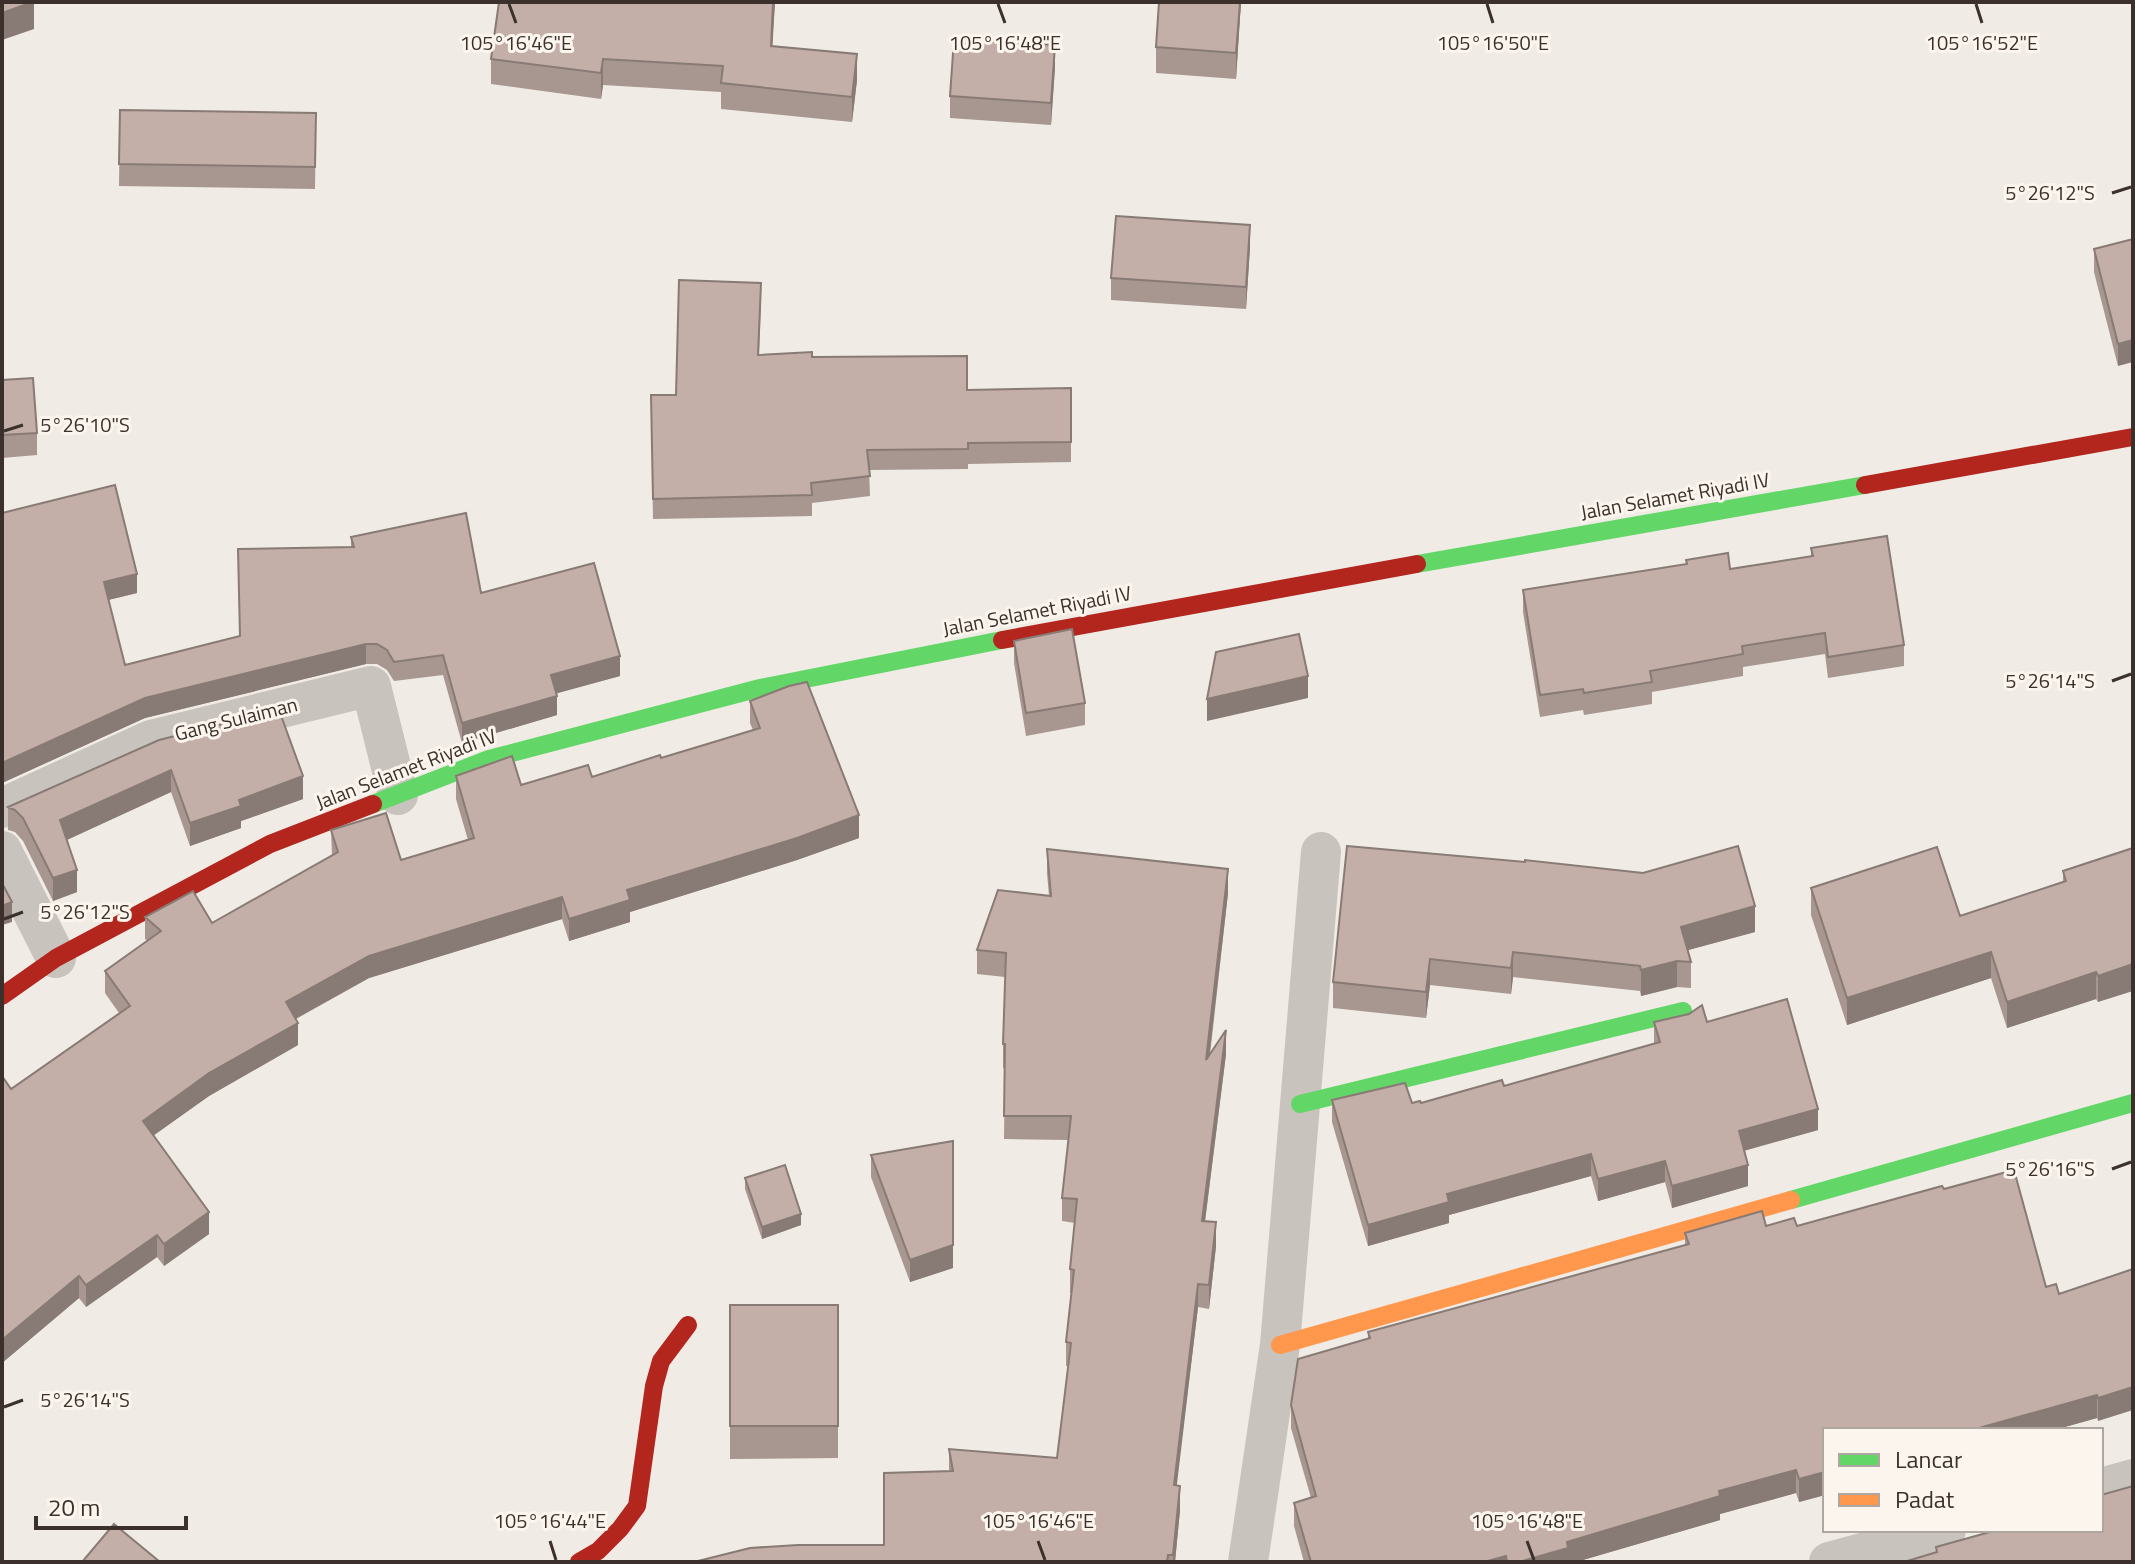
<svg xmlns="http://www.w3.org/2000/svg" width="2135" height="1564" viewBox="0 0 2135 1564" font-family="'Titillium Web',sans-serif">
<rect width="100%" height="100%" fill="#f0ebe5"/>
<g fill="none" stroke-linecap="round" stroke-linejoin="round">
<path stroke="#c9c3be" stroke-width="40" d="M2,808L151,740L371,686L398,795
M2,851L56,958
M2101,1488L2133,1479
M1248,1562L1280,1345L1321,852
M1829,1562L1946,1530"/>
<path stroke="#63d668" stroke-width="18" d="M1417,564L1865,485
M373,804L489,759L760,688L1002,640
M1300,1104L1683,1011
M1791,1200L2133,1103"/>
<path stroke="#ff974d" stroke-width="18" d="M1280,1345L1791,1200"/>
<path stroke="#b3261e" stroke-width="18" d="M1865,485L2133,437
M1002,640L1417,564
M2,996L56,958L270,844L373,804
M579,1562L598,1551L620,1529L637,1506L654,1386L661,1361L688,1325"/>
</g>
<path fill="#a89690" d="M499,2H775L772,46L857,80L852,122L721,109V92L603,85L601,99L491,84V59Z
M1241,2L1236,79L1156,73V47Z
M1055,67L1051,125L950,118V96Z
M120,110L316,113L315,189L119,186Z
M2133,239L2118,366L2094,272V249Z
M1250,247L1246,309L1111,300V278Z
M761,303L759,355L812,357L967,390L1071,388V462L968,464V469L869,470L870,496L812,503V516L653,519L651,395H676Z
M2,380L37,433V455L2,458Z
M2,513L137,593L108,600L125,665L240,636L351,547V537L481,593L620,676L556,693L557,715L462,743L443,675L394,681L387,670L377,664H366L145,718L2,783Z
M1811,548L1904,645V666L1828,678L1825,654L1743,667V676L1652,692V704L1584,715L1583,710L1540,717L1523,612V590L1730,569L1811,556Z
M1014,641L1085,703V725L1026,736L1014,663Z
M750,701L859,838L797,860L630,912V922L569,941L562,919L369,978L296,1019L298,1045L209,1096L154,1135L209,1234L164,1266L157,1257L86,1307L79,1298L2,1363V1076L11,1089L119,1013L105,993V971L148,941L145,939V917L212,923L332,855L331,830L401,860L468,840L456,799V776L521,785L592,777L661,758L753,730L750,723Z
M159,740L303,799L241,821V828L190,846L171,792L67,840L77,892L53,901L23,841L15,832L8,830V807Z
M1347,846L1755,932L1688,950L1691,962V988L1677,987L1641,996L1640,991L1513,977L1511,994L1430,985L1426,1018L1333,1008V982Z
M2133,848L2098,1002L2096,999L2007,1028L1991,978L1847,1025L1811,915V888L1960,916L2063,882V871Z
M1047,849L1228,893L1210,1055L1226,1054L1205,1221L1216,1246L1209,1309L1198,1307L1176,1486L1180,1510L1175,1562H694L884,1545L949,1472V1449L1057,1458L1068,1366H1066V1342L1072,1293H1070V1269L1075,1223L1062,1221V1198L1068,1140L1004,1139L1005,1068H1003V1044L1005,977L977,974V950L1049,896L1047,873Z
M1654,1022H1707L1818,1130L1744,1151L1748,1186L1672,1208L1665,1182L1598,1201L1591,1176L1449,1215V1223L1368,1246L1332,1122V1100L1421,1103L1504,1086L1654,1044Z
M953,1141V1268L910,1282L871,1177V1155Z
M745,1178L801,1225L762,1239L745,1189Z
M1944,1189L2046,1287L2059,1294L2133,1269L2098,1421L2097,1418L2054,1430H1825V1495L1799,1502L1796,1493L1720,1514V1520L1576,1562H1304L1294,1526V1503L1311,1498L1291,1428V1405L1368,1339V1332L1685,1245V1233L1766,1226H1797Z
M730,1305H838V1458L730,1459Z"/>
<path fill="#887a75" d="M34,2V29L2,40V13Z
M773,2H775L771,71V46Z
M1240,2H1241L1236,79V53Z
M1055,45V67L1051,125V103Z
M857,54V80L852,122V97Z
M603,59V85L601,99V73Z
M1250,225V247L1246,309V287Z
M2133,340V362L2118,366V344Z
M137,574V593L104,601V582Z
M366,644V664L145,718L2,783V763L145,698Z
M620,656V676L551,695V675Z
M1308,676V698L1207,721V699Z
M557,696V715L462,743V723Z
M171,770V792L60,843V820Z
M303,776V799L241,821V828L190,846V823L239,800Z
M859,815V838L797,860L630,912V922L569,941V919L627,890Z
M1228,869V893L1206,1084V1060Z
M77,870V892L53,901V878Z
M562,897V919L369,978L286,1024V1002L369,956Z
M12,902V922L2,925V906Z
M1755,906V932L1681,952V927Z
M1513,952V977L1511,994V968Z
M1991,952V978L1847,1025V998Z
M1430,959V985L1426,1018V992Z
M1677,961V987L1641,996V970Z
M2133,964V991L2098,1002V976Z
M2096,972V999L2007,1028V1002Z
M298,1023V1045L209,1096L143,1143V1121L209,1073Z
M1226,1030V1054L1202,1245V1221Z
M1818,1109V1130L1739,1152V1131Z
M1591,1154V1176L1449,1215V1223L1368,1246V1225L1447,1194Z
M1665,1161V1182L1598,1201V1179Z
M1748,1165V1186L1672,1208V1186Z
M209,1212V1234L164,1266V1244Z
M801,1214V1225L762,1239V1227Z
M1216,1222V1246L1209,1309V1285Z
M157,1235V1257L86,1307V1285Z
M953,1245V1268L910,1282V1260Z
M79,1276V1298L2,1363V1340Z
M1198,1284V1307L1174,1509V1485Z
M2133,1387V1410L2098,1421V1398Z
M2097,1395V1418L2054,1430H1972Z
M1796,1470V1493L1720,1514V1520L1576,1562H1519L1567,1542L1719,1491Z
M1825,1472V1495L1799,1502V1479Z
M1180,1486V1510L1175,1562H1173Z
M1506,1556V1562H1484Z"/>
<path fill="#c3afa7" stroke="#887a75" stroke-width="2" d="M2,2H33L2,13Z
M499,2H773L771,46L857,54L852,97L721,83L723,66L603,59L601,73L491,59Z
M1159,2H1240L1236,53L1156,47Z
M954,39L1055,45L1051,103L950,96Z
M120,110L316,113L315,167L119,164Z
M1116,216L1250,225L1246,287L1111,278Z
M2133,239V340L2118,344L2094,249Z
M679,280L761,283L758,355L812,352V357L967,356V390L1071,388V442L968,443V449L867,450L870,476L811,483L812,495L653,499L651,395H676Z
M33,378L37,433L2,435V380Z
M115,485L137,574L104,582L125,665L240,636L238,549L354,547L351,537L466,513L481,593L594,563L620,656L551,675L557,696L462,723L443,655L394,662L387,650L377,644H366L145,698L2,763V513Z
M1887,536L1904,645L1828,657L1825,633L1742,646L1743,654L1650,671L1652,682L1584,693L1583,689L1540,695L1523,590L1687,564L1686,560L1728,553L1730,569L1813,556L1811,548Z
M1072,629L1085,703L1026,713L1014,641Z
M1299,634L1308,676L1207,699L1216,652Z
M807,682L859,815L797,838L627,890L630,900L569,919L562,897L369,956L286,1002L298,1023L209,1073L143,1121L209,1212L164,1244L157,1235L86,1285L79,1276L2,1340V1076L11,1089L130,1006L105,971L161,931L145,917L193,891L212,923L338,852L331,830L386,813L401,860L474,838L456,776L512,756L521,785L588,765L592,777L660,755L661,758L760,728L750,701L789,686Z
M279,710L303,776L239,800L241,806L190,823L171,770L60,820L77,870L53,878L23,818L15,810L8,807L159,740Z
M1347,846L1525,862V860L1643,873L1738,846L1755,906L1681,927L1691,962L1677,961L1641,970L1640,966L1513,952L1511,968L1430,959L1426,992L1333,982Z
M1937,847L1960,916L2066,881L2063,871L2133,848V964L2098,976L2096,972L2007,1002L1991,952L1847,998L1811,888Z
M1047,849L1228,869L1206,1060L1226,1030L1202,1221L1216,1222L1209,1285L1198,1284L1174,1485L1180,1486L1173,1555H1168L1167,1562H694L750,1548L798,1545H884V1473L953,1471L949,1449L1057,1458L1071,1343L1066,1342L1074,1270L1070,1269L1077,1199L1062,1198L1071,1116H1004L1005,1044H1003L1006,953L977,950L998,890L1051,896Z
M2,883L12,902L2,906Z
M1787,999L1818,1109L1739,1131L1748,1165L1672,1186L1665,1161L1598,1179L1591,1154L1447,1194L1449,1202L1368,1225L1332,1100L1405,1083L1412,1103L1420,1101L1421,1103L1502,1080L1504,1086L1660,1042L1654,1022L1689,1014L1702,1005L1707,1022Z
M953,1141V1245L910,1260L871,1155Z
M785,1165L801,1214L762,1227L745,1178Z
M2014,1170L2046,1287L2056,1284L2059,1294L2133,1269V1387L2098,1398L2097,1395L1972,1430H1825V1472L1799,1479L1796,1470L1719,1491L1720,1496L1567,1542L1568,1548L1519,1562H1507L1506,1556L1484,1562H1311L1294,1503L1316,1496L1291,1405L1298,1359L1370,1338L1368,1332L1689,1244L1685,1233L1762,1211L1766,1226L1794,1218L1797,1226L1942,1186L1944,1189Z
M730,1305H838V1426H730Z
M2133,1486V1562H1904L1937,1552L1936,1547L1997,1530H2101V1495Z
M114,1524L160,1562H82Z"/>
<path fill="none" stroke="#3b302b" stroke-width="3" d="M509,4L516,23M998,4L1005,23M1487,4L1493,23M1976,4L1982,23M2112,193L2131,187M4,431L23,425M2112,681L2131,674M4,919L23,912M2112,1169L2131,1162M4,1407L23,1400M550,1541L556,1560M1038,1541L1045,1560M1527,1541L1534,1560"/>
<g text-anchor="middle" stroke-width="6" stroke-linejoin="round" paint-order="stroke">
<g font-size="20" fill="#3b302b" stroke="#fbf5ee">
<text transform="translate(1675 496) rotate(-10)" y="7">Jalan Selamet Riyadi IV</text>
<text transform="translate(1037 611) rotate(-11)" y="7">Jalan Selamet Riyadi IV</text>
<text transform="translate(236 719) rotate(-14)" y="7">Gang Sulaiman</text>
<text transform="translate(406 769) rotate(-21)" y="7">Jalan Selamet Riyadi IV</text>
</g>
</g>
<g font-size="20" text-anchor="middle" fill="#3b302b" stroke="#fbf5ee" stroke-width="6" stroke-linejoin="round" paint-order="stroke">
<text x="516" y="50">105°16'46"E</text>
<text x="1005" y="50">105°16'48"E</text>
<text x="1493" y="50">105°16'50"E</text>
<text x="1982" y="50">105°16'52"E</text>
<text x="2050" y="200">5°26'12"S</text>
<text x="85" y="432">5°26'10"S</text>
<text x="2050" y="688">5°26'14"S</text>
<text x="85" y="919">5°26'12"S</text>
<text x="2050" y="1176">5°26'16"S</text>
<text x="85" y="1407">5°26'14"S</text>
<text x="550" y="1528">105°16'44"E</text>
<text x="1038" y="1528">105°16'46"E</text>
<text x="1527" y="1528">105°16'48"E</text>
</g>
<rect width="2135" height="1564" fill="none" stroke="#3b302b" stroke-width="8"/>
<rect x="1823" y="1428" width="280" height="104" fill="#fbf5ee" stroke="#aea6a0" stroke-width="2"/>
<rect x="1839" y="1454" width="40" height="12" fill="#63d668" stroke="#aea6a0" stroke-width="2"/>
<text x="1895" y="1468" font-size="24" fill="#3b302b">Lancar</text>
<rect x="1839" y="1494" width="40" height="12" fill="#ff974d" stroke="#aea6a0" stroke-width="2"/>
<text x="1895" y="1508" font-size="24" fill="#3b302b">Padat</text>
<path d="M36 1516v12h150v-12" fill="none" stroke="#3b302b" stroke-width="4"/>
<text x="48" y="1516" font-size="24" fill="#3b302b" stroke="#fbf5ee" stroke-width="6" paint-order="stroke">20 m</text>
</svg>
